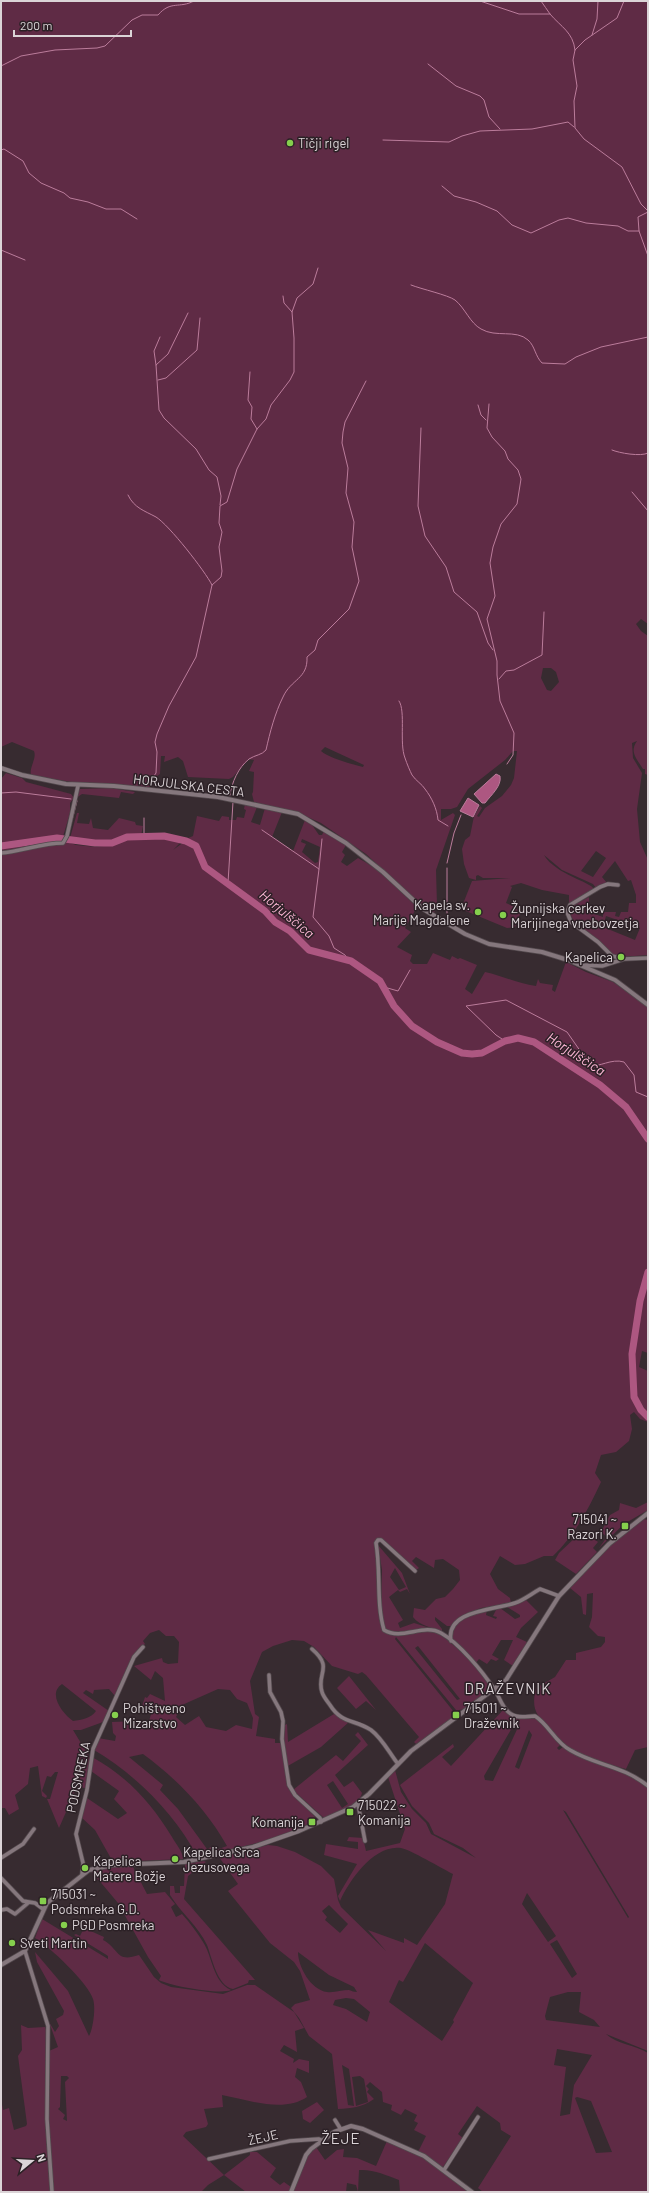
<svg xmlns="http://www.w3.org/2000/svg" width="649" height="2193" viewBox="0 0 649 2193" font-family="Barlow,sans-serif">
<rect width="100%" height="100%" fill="#372b30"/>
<path fill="#5f2b45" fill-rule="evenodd" d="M1,1H648V624L641,619L636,624L641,631L648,636V775L645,774V769H643C637,759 629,752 637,741L632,743L633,758L642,773L637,809L640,842L648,860V955L621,957L613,955C600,944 567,925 570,907L589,897V912L603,917V914L597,912H616L615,916L619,917L621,912H628L629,903H636V895L631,880L628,881L615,861L602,877L607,883L596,888L593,884L562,870L544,855C555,874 591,882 594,889L569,905V895L542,890L521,883L510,886L512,887L506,903L515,907L520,914L515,927L507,928L461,909L472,881L510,878H483L478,875L476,876V880L469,878L464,864L462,849L465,840L470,836L474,816L480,806L482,808L477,816L479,817L485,808L502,796L511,785L514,778L517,751H513L505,760L468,789L457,807L451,809H441V820L453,813L455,815L436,870L437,905L434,913L416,900L366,854L321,823L301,814L254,802L252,794L253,792L254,772L249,771L254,760L248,759L233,777L229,779L188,777L183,761L178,757L164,762L165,756H161L160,774L154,778L151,789L109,784H83L31,775C29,767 37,759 34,751L12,742L1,747ZM543,668H551L556,672L559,682L551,691L547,690L541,678ZM325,747L364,765L363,767C351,764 329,758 321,751ZM596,851L606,858L593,877L581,871ZM606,916L640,928L635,940L603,927Z
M6,773L22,778L26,782L71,794L74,798L70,803V813L62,840L76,845L96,847L112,845L121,839L146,840L164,836L182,841L173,850L184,842L195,849L205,871L213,872C201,860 203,847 186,839L193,836L197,816L219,821L222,816L229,817V820H236L237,817L244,818L246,810L244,809L245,804L257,807L251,822L260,825L265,808L282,812L272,837L293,851L305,820L310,822L319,835H322L324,831L346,845L342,852L345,855L341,862L347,866L358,858C381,870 398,890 417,907L405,928L411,932L397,947L412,955L410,961L413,964H427L433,953L450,960L452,956L458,959L460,958L477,965L465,989L472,994L485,972C503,976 519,984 536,986L538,979L540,983L553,985L552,990L555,992L566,962L586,972L613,982L648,1007V1353L642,1351L639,1367L648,1371V1422L640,1419L634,1412L630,1415L632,1429L629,1441L616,1452L601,1455L595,1473L601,1482C588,1510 575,1535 553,1556H544L525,1564L515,1565L500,1556L490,1574L498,1589L510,1598L511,1603L481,1608L470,1612L487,1610L486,1615L496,1619L497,1617L493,1616L497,1608H500L515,1619L520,1617V1615L507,1607L526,1600L538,1612L521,1628L516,1637L527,1642L513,1666L504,1660L513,1640H501L492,1655L499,1659L496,1661L491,1659L487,1664L479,1659L475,1664L452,1639L453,1626H447L435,1617V1620L442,1629V1633C434,1627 419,1626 413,1617L414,1608L425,1610L436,1599L445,1597L453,1589L460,1580L459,1570L443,1559L435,1560L434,1568L416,1557L412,1561L419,1568L416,1570L377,1539L375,1540L379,1618L383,1631C397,1642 418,1629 434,1632C446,1635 488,1676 491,1688L465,1709L459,1710L449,1721L416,1744L414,1742L419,1737L366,1675L362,1672L358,1674L332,1666L314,1647L304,1641L292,1640L273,1646L262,1652L250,1681L255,1714L259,1717L256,1736L275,1739V1743H282L287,1782L291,1791L316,1818C293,1838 228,1850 197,1856C175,1814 135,1774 94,1750L98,1738L115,1741L116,1736L113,1733L112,1722L137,1721L154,1726L153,1722L149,1721L152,1711L142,1706L145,1697L147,1698L150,1694L165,1701L163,1678L155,1671L151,1680L134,1666L162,1658L163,1662L168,1664L178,1663L179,1642L174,1636H166L159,1630L150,1633L143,1641L145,1644L134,1655L115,1696L109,1689L94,1690L93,1694L86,1690L83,1693L109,1711L103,1722L81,1730H73L90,1758L86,1788L77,1787L59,1828L47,1799H50L58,1772H55L51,1777L47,1776L42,1791L47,1796L46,1798L42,1796L38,1766L30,1768L28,1784L15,1795L19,1809L9,1815L5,1808H1V779ZM302,839L320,847L318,862L315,863L302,852L306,844L301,842ZM396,1637L456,1710L454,1712L395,1639ZM418,1646L460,1699L457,1700L415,1648ZM62,1684L96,1711C91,1718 82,1720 73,1721C63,1714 47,1694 62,1684ZM218,1689L230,1690L237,1699L247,1703L253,1718L252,1729L236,1725L226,1731L206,1727L199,1716L185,1725L176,1717L182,1705ZM143,1754C176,1778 207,1810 227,1846L213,1851L211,1847L207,1849L178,1809L160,1790L163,1785L129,1757Z
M111,788L135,792L133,794L121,792L119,798L82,794L76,798L79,789Z
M77,813H79L77,823L89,824L91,818L93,828L108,830L119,818L135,822L136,825L143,826L141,836L119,837L114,840L103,842L70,838Z
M648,1502V1510L624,1524L599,1548L607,1537L601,1532L610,1515L619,1510L620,1503L636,1508Z
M643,1519L648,1520V1747L635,1750L626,1769C593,1759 573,1756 549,1729C536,1714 531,1709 536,1688L555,1677L566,1660H576V1653L601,1647L605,1642V1637L598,1636L589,1627L592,1617L593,1593L587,1594L586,1615L583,1614L581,1597L570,1588L612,1543Z
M577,1536H591L598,1542L593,1548L597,1552L576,1574L555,1560L559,1553Z
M378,1545L402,1573L410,1594L407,1589L400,1592L398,1590L389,1597L403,1620L398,1623L400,1628L414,1623L433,1629L394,1633L385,1629L381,1610L382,1570ZM395,1568L406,1587L399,1590L390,1577Z
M349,1676L376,1710L366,1701L356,1709L337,1688Z
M504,1709L510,1715L538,1719L560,1745L557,1748L559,1750L563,1747C590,1764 623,1766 648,1788V2051L606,2034C616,2044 635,2045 648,2053V2192H483L478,2188L511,2136L501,2130L500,2123L477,2106L458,2134L463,2138L443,2167L418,2152L426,2136L414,2130L418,2123L414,2121L417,2115L405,2109L401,2115L391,2110L392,2105L383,2102L382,2092L370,2082L366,2086L369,2089L367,2092L374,2099C361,2108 352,2108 338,2109L332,2054L309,2036L299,2018L291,2008L295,2004L310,2000L300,1971L294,1962L270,1943L228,1891L238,1884L219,1857L268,1845L277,1846L295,1852L321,1866L334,1879L338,1900L341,1907L386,1951L368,1930L404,1943V1938L417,1945L445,1904L453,1874C443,1869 409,1849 401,1848C374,1844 349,1881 340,1901L338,1896L357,1864L324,1855L326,1844L358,1849V1842L347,1841L349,1837L363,1838L366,1851L400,1843L405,1829L388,1777L395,1770L401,1792L412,1809L426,1823L431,1834L476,1858L463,1848L434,1834L429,1823L412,1806L400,1785L453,1744L454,1747L442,1757L451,1766ZM516,1721L520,1723L493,1781L485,1780L484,1776ZM529,1730L532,1735L519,1769L515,1767ZM563,1810L566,1812L629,1917L628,1918ZM527,1893L556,1936L548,1942L522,1904ZM329,1905L348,1924L340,1933L325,1920L327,1917L322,1911ZM557,1940L577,1974L572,1978L550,1944ZM425,1943L473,1983L453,2020L454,2022L442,2041L389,2002L399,1980L403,1982ZM298,1952L329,1975L354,1987L357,1992C354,1992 352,1991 349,1990C342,1990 334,1993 327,1992C311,1990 298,1967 298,1952ZM568,1992H581L579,2012L594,2020L600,2027L546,2020L545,2016L550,1997ZM346,1998L354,1999L370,2012L367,2022L346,2009L333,2005L335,2000ZM557,2049L592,2055L574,2085L570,2114L560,2116L566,2067L554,2065ZM342,2065L349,2069L354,2106L348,2105ZM360,2076L364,2079L368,2102L356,2106L352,2077ZM577,2097L591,2101L612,2152L596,2153L575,2098Z
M334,1714L349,1722L321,1747L286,1767L283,1726L287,1724L288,1742Z
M358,1732L368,1745L335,1775L344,1787L353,1781L362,1793C359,1806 335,1815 324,1818L293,1790L336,1755L343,1761L361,1741L355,1735ZM333,1781L348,1804L342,1808L327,1785Z
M92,1757C127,1776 152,1804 172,1837C176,1844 183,1852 183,1859L113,1862L95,1830L81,1817L87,1798L118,1819L127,1813L114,1799L119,1791L91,1771Z
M204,1861L206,1862L188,1876L184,1899L255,1980H249L248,1983L233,1989C217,1986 212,1958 207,1945C199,1927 181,1913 170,1895V1886H174L175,1893H180V1886H184L185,1864Z
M113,1867H133L147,1894L165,1892L175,1904L171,1907L176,1917L182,1914C190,1923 197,1932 203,1942C213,1957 212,1981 231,1990C220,1995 170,1986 159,1980L161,1976L148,1957L118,1903L92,1872Z
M42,1919L108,1959V1956L105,1954L74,1935L76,1934L80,1936L84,1928L104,1937L103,1940C120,1949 115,1963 139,1955L154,1977L161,1983L171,1987L223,1994L247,1985H255L294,2012L304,2028L295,2031L297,2052L284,2045L280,2051L294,2059L293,2063L299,2059L309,2061V2073L297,2068L295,2077L301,2082L307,2097C284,2113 248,2100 222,2095L223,2107L204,2109L208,2124L206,2127L186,2132L183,2136L224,2175L250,2155V2152H257L276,2168L270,2177L280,2185L284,2182L291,2187L290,2192H246L224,2175L208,2185L201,2192H53L48,2119L49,2051L58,2047L49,2022L55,2032L59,2026L56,2019L63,2015L64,2011L37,1962L35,1952L68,1991L89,2036C93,2029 96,2008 93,1999C89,1984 49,1946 35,1938ZM61,2076H67L69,2078L65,2082L67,2121L63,2119L65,2115L58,2109L60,2107Z
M21,2025L28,2028L45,2027L47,2033L45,2119L50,2192H1V2099L3,2110L9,2108L14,2130L26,2126L27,2124L18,2056L22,2050Z
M317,2102L324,2110L310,2123L303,2119L302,2111Z
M387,2141L424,2157L470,2192H400L399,2180C386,2175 373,2169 359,2170L358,2192L356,2185L347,2183L346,2192H293L308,2156L316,2147L325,2160L337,2150L344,2149L343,2157L357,2158L376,2166Z"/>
<path fill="#ad5781" stroke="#bb7c9b" d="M496,774L500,776C502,786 491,795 485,803H482L474,794Z
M468,798L479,805L473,817L460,811Z"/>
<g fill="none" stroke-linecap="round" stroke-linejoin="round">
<path stroke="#bb7c9b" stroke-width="1" d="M480,1L519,14H550
M541,1C544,5 547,10 550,14C561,27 573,32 575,50
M624,1L617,18L585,40L575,50L573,60L577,86L574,101L575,128L584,139L622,167L641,204L648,211
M592,35L597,19L598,1
M428,64L456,86L480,96L484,100L489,117L500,129
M1,66L21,56L55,50L97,48L105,46L132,20L142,15H158C171,0 179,9 194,1
M383,140L449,142L462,136L480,131L532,129L563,123L568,122L574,127
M1,150L4,149L23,161L29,173L41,183L64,193L70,198L88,202L106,209H121L137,219
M442,186L454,196L476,202L497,211L512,225L531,233L559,220L568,218L586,223L618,226L628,231H639
M648,212L638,217L639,231L648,256
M1,250L25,260
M411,285C421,289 448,295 455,300C465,308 470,323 481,329C496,338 516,329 528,340C535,346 535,356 542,363L565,364L576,357L601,347L648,337
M283,296L284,303L292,312
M188,313L168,354L156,365L159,410L164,418L196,449L209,470L217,477L221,496L220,505
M156,365L154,351L160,337
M250,372L248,400L252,407L251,419L257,429
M158,380L166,378L197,350L200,318
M489,404L487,428L492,437L505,451L508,459L518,470L521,479L517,504L501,524L493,547L490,563L495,596L487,619L497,661V675L500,701L514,733L513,755L507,764
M478,405L481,415L486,420
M421,428L418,506L425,536L446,567L454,592L477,612L488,643L493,650
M612,450C619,453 641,457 648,453
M632,492L648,511
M128,495C134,508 145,511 156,517C169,525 205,571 212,585
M499,679L506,671L514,670L542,655L544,612
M399,701C406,711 399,743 405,758C407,764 410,771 412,775C416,781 422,784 425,789C432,798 437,809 438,820L448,826
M147,786L156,773L157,752L155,742L157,734L169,706L196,657L212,585L221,577L222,571L219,547L222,532L219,523L220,506L227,502L237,469L257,429L266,419L271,405L290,380L294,372V338L292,312L297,298L313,284L318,268
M1,793L16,792L71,799
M230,795C232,782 238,768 249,759C255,755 262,755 266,750C270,732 275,713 283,697C291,679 308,679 307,657L315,650L318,640L349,609L359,581L352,547L354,522L346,493L348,468L342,443L343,432L345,422L366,381
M262,830L319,869L313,917L329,936L334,948L345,955L349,961
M144,838V818
M67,840L77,801
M447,863L454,833L461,815
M319,869L322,839
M228,883L233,802
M447,913V868
M384,987L398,991L410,970
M505,1041L496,1035L466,1006L506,1000L567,1032L590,1065C599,1068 611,1058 624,1062L634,1075L636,1092L648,1097"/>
<path stroke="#ad5781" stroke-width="7" d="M1,846L57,838L95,843H112L127,837L164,836L186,841L196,846L205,867L265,911L275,922L290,931L309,950L351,961L380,981L394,1006L412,1026L437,1042L462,1053L472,1054L482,1053L505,1041L518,1038L534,1042L600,1085L626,1107L648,1139
M648,1272L640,1301L632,1354L634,1397L641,1410L648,1417"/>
<g stroke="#53494d" stroke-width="5">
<path id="minor" d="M1,853C22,851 42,843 63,843L67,836L78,786
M618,885L608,884L600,887L570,905L567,912L571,922L598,942L612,956L624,959
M581,965L602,966L624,959L648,958
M415,1571L381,1540H378L376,1543C381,1571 376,1603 384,1630C402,1641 423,1623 441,1633C459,1643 483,1672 494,1689C500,1697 502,1709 511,1714C518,1719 527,1716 535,1716C549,1725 555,1742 570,1750C597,1766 622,1765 648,1786
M451,1641C445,1610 495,1610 515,1603C524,1600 531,1594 540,1589L559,1596
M312,1649C334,1668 316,1673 322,1692C323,1696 327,1701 330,1705C342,1724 354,1719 371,1730C382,1738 390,1754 398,1764
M269,1675L270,1692L281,1712L283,1721L282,1739L289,1785L295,1795L320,1818L321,1822
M358,1804L365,1841
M1,1858L23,1844L34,1829
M82,1875L83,1863L76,1834L87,1790L93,1749L134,1657L143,1647
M1,1878L23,1901L35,1903L43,1909
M1,1910L7,1909L15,1914L28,1903
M25,1951L48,2026L47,2119L52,2192
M335,2120L340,2128
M209,2159L290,2141L319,2139L321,2140
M444,2170L478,2117"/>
</g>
<g stroke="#53494d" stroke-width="5.5">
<path id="tertiary" d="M1,768L22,775L66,784L114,786L218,797L298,814L346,843L383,872L423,909L465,934L489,944L542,952L568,960L615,980L648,1005
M1,1965L25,1951L47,1903L89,1870L113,1865L184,1862L253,1847L299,1831L353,1807L369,1794L411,1751L506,1680L559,1596L609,1544L648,1513
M291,2192L306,2155L311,2149L334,2132L351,2126L363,2129L424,2156L472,2192"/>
</g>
<use href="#minor" stroke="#85777d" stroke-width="3.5"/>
<use href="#tertiary" stroke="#85777d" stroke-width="4"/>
</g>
<g fill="#85cf4d" stroke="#2c2126" stroke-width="1.5">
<circle cx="290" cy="143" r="4"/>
<circle cx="478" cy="912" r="4"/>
<circle cx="503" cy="915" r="4"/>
<circle cx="621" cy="957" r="4"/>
<rect x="621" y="1522" width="8" height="8" rx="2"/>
<circle cx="115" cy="1715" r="4"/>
<rect x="452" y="1711" width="8" height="8" rx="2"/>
<rect x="346" y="1808" width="8" height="8" rx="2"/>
<rect x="308" y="1818" width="8" height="8" rx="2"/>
<circle cx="175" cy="1859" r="4"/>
<circle cx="85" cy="1868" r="4"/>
<rect x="39" y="1897" width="8" height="8" rx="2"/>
<circle cx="64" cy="1925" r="4"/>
<circle cx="12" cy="1943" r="4"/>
</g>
<g text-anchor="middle" stroke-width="3" stroke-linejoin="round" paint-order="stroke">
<g font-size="13" fill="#dbd4d7" stroke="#2c2126" text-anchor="start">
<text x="298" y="148">Tičji rigel</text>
<text x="470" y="910" text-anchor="end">Kapela sv.<tspan x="470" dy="15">Marije Magdalene</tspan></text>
<text x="511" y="913">Župnijska cerkev<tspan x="511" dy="15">Marijinega vnebovzetja</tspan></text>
<text x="613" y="962" text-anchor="end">Kapelica</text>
<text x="617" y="1524" text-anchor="end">715041 ~<tspan x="617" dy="15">Razori K.</tspan></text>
<text x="123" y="1713">Pohištveno<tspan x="123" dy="15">Mizarstvo</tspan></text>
<text x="464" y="1713">715011 ~<tspan x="464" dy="15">Draževnik</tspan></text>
<text x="358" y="1810">715022 ~<tspan x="358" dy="15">Komanija</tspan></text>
<text x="304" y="1827" text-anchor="end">Komanija</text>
<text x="183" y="1857">Kapelica Srca<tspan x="183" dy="15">Jezusovega</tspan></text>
<text x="93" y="1866">Kapelica<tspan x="93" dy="15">Matere Božje</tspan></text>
<text x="51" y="1899">715031 ~<tspan x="51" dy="15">Podsmreka G.D.</tspan></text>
<text x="72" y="1930">PGD Posmreka</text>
<text x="20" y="1948">Sveti Martin</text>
</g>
<g font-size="13" fill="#dbd4d7" stroke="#2c2126">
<text transform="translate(189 785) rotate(7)" y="5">HORJULSKA CESTA</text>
<text transform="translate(78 1777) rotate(-78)" y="5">PODSMREKA</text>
<text transform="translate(263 2137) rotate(-13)" y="5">ŽEJE</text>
</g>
<g font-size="14" font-style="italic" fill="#fab4d3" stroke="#2c2126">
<text transform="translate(287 914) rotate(40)" y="5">Horjulščica</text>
<text transform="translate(576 1054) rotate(33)" y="5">Horjulščica</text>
</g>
<g font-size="15" letter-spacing="1" fill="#dbd4d7" stroke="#2c2126">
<text x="508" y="1694">DRAŽEVNIK</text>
<text x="341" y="2144">ŽEJE</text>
</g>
</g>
<rect width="649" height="2193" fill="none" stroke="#dbd4d7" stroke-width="4"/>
<g transform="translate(32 2161) rotate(72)" stroke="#2c2126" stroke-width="3" paint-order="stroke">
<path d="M0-3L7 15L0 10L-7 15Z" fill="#dbd4d7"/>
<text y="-6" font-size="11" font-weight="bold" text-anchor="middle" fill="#dbd4d7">N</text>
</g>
<path d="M14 30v6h117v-6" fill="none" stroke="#dbd4d7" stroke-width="2"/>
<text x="20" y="30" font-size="12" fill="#dbd4d7" stroke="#2c2126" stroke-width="3" paint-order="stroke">200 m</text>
</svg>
